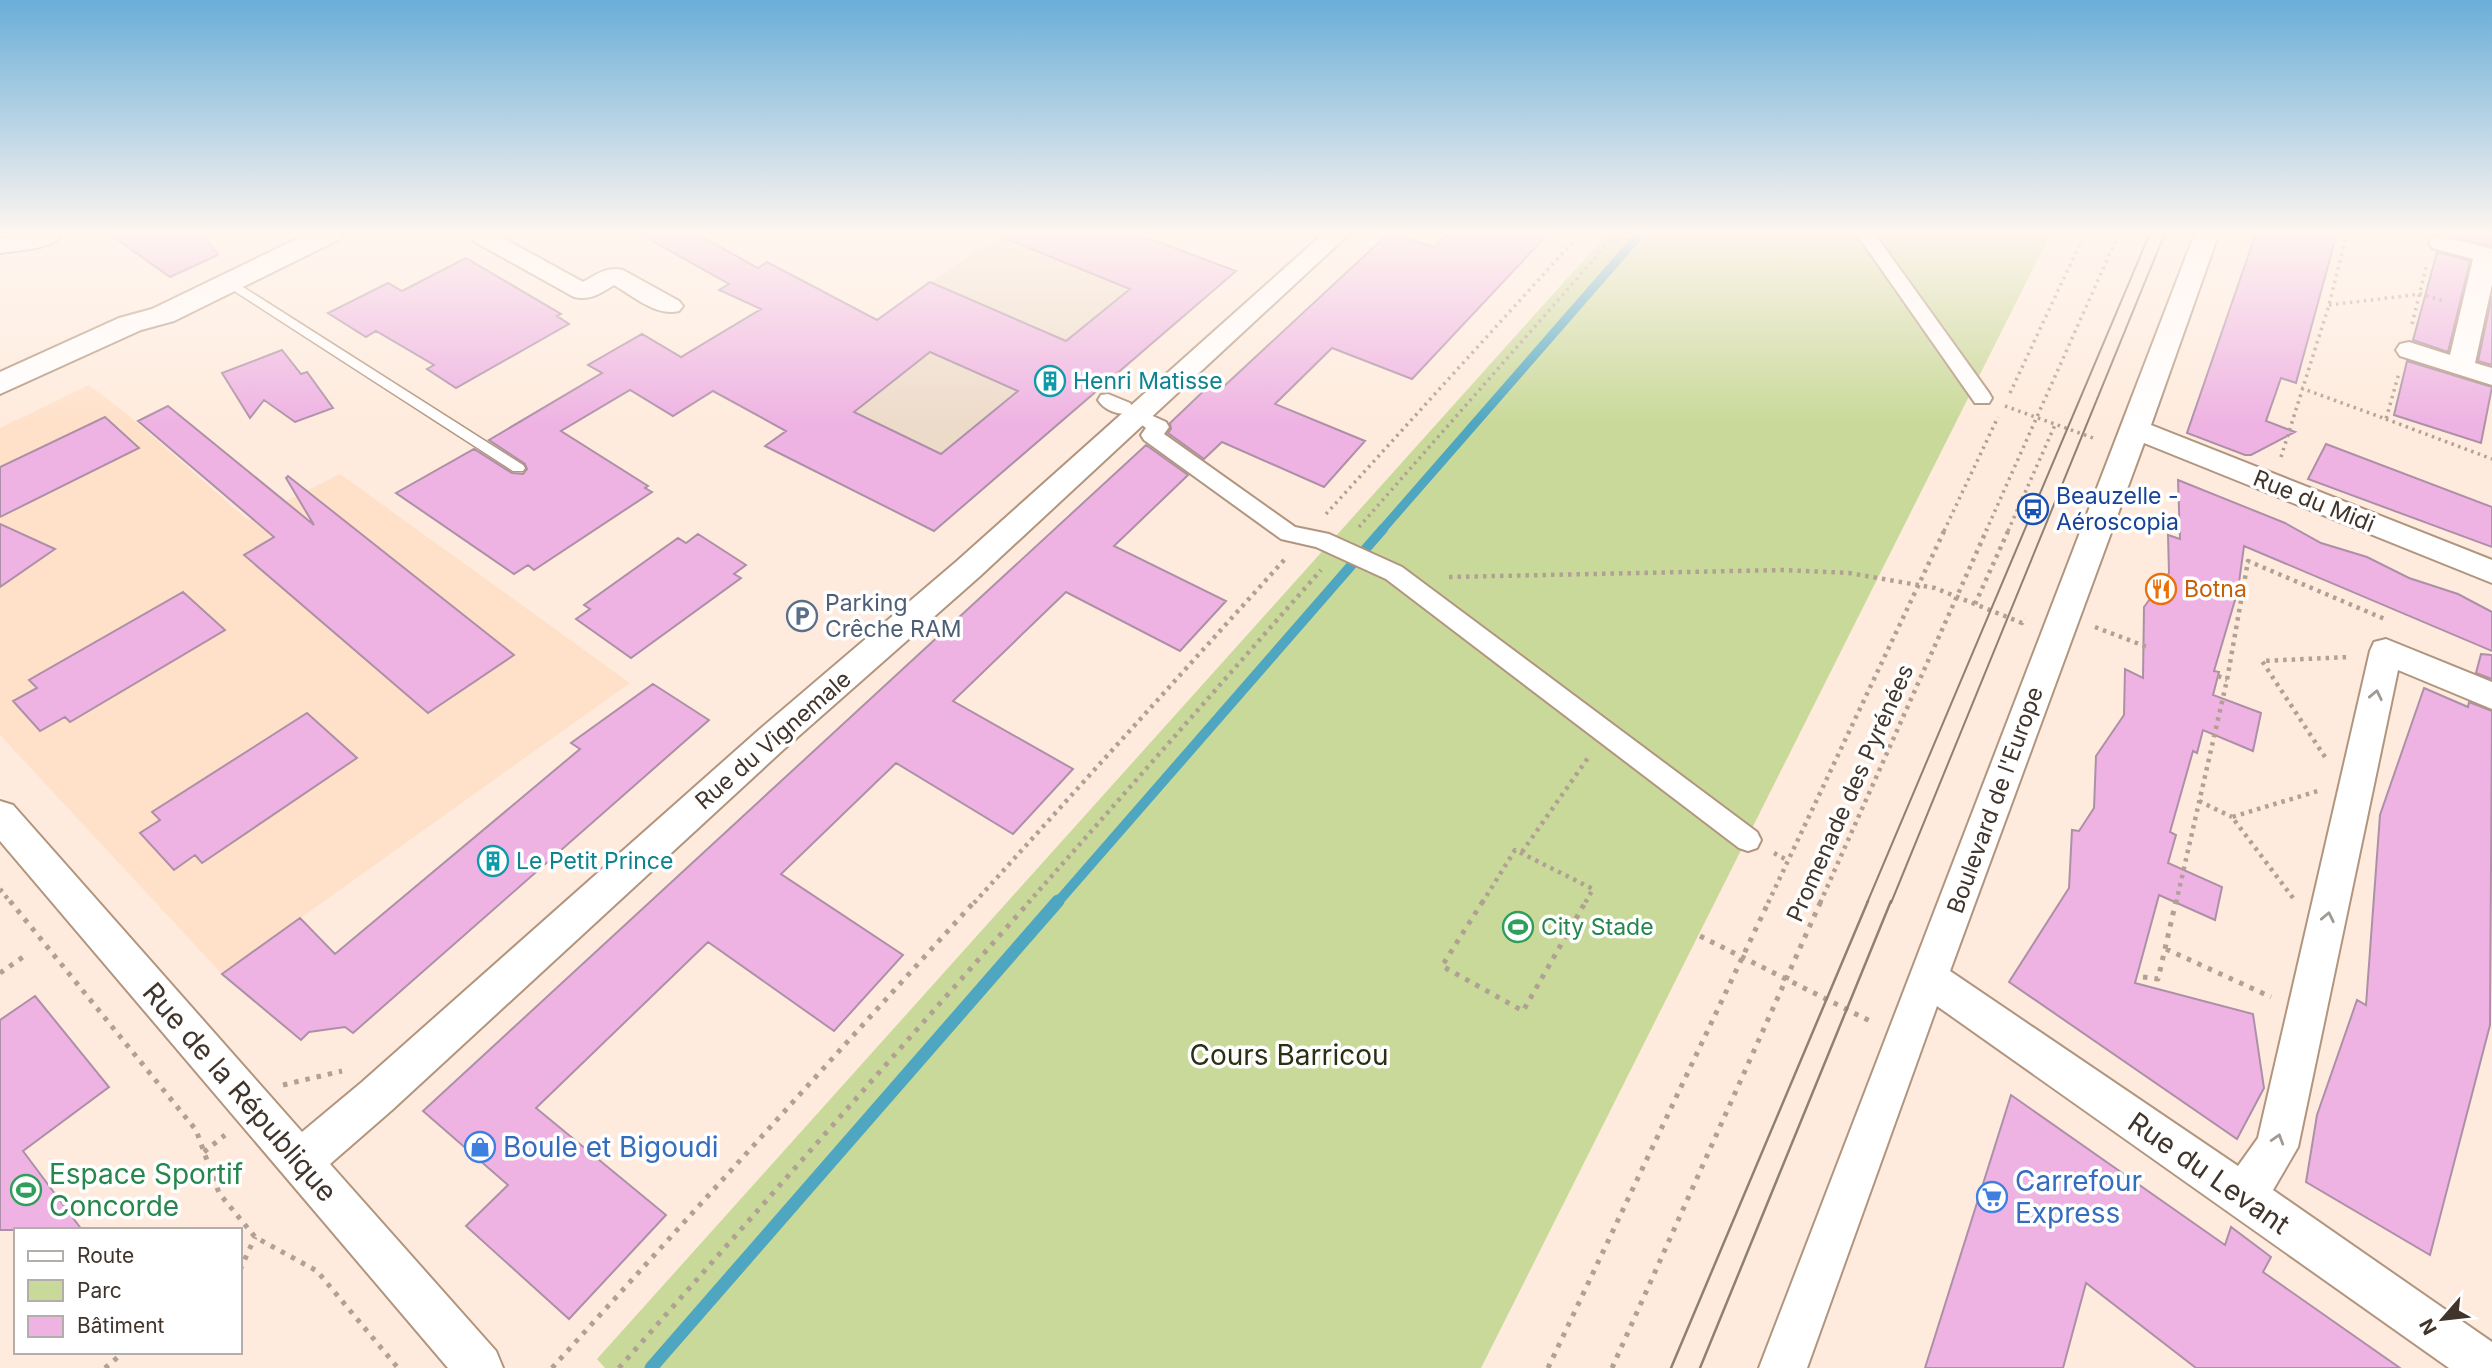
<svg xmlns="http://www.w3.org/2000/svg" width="2492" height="1368" viewBox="0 0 2492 1368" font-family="Inter,sans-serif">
<rect width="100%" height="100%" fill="#feebdd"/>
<path fill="#ffe1ca" d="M89,385L127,414L248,520L340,474L630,683L222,974L0,735V428Z"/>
<path fill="#eddbca" d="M1015,233H1134L1236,271L934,531L765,446L785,430L749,411L997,236L1005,239Z"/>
<path fill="#c9d999" d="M1608,233H2051L1481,1368H605L597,1359Z"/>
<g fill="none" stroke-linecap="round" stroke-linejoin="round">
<path stroke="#4ea6c1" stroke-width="9" d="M1381,531L1641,233"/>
<path stroke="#4ea6c1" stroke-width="10" d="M1057,903L1383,529"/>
<path stroke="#4ea6c1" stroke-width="13" d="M651,1368L1058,901"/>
</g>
<path fill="#eeb3e3" stroke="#ad90a7" stroke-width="2" fill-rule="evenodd" d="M108,233H202L218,255L170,277Z
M638,233H695L758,268L767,262L877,320L930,282L1066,341L1130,289L992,233H1134L1236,271L934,531L765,446L786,431L713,391L673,416L630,390L561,431L648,486L645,488L652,492L534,570L528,565L514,574L396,493L474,449L512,473L523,474L527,469L525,464L489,440L602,373L588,365L642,334L681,357L761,309L719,290L729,284ZM930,352L1018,391L941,454L854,412Z
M1389,233L1434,247L1449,233H1549L1412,379L1332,348L1275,404L1365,441L1324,487L1222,442L1204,459L1168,433L1171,429L1170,423L1211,384L1221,389Z
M2256,233H2337L2296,383L2281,378L2266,421L2295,432L2251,455H2245L2187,433Z
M2492,233V246L2442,234L2443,233Z
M2437,252L2470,261L2448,352L2413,340Z
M466,258L561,314L557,316L569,324L456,388L427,369L434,365L376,331L366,337L328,313L388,283L402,291Z
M2492,296V365L2478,361Z
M282,350L301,374L307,372L333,408L295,422L264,400L250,418L222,373Z
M2407,361L2492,387L2481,443L2394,415Z
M168,406L314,525L286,478L288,476L514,655L428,713L244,555L274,537L138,421Z
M105,417L139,448L0,517V467Z
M2326,444L2492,507V547L2308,479Z
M1146,445L1188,475L1114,546L1226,601L1180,651L1066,592L953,701L1073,769L1013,834L896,763L781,874L903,955L834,1031L708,942L536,1108L666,1215L569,1319L466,1226L508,1185L423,1111Z
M2178,480L2285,523L2321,543L2367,557L2409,578L2458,594L2492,612V651L2244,546L2238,590L2214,671L2219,672L2213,695L2261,713L2253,751L2203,730L2197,753L2193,751L2170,832L2176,835L2168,863L2222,887L2215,920L2159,895L2135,983L2253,1014L2264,1088L2237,1139L2009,982L2069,888L2072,830L2079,831L2094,808L2096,756L2124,715L2125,669L2143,678L2144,607L2169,573L2168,535L2180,539Z
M0,524L55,549L0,587Z
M698,534L746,565L734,574L741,578L631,658L576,619L590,609L584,605L678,538L686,543Z
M183,592L225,630L70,722L65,717L40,731L13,701L37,688L29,680Z
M2481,654L2492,655V679L2476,673Z
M653,684L709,720L353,1033L345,1027L309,1032L301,1040L222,974L300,918L335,954L580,749L571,743Z
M2424,688L2468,707L2469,702L2492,711L2490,1025L2430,1255L2306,1182L2317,1115L2357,1000L2366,1005L2380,815Z
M307,713L357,758L202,863L195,855L174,870L140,833L160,820L152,812Z
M35,996L109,1087L23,1151L82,1230H0V1020Z
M2011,1095L2225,1245L2231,1227L2271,1257L2263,1272L2400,1368H2196L2086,1283L2063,1368H1925Z"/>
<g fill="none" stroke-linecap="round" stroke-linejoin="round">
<g stroke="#b1957e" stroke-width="3">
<path id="service" d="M229,278L523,465L525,468L523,471H513L225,285L223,282Z"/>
</g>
<g stroke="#b1957e" stroke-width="4">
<path id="pedestrian" d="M1856,233H1874L1989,393L1992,398L1989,403H1975Z
M1108,394L1130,403L1133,408L1130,413C1119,416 1104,410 1098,400L1101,395Z
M1144,412L1166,422L1169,427L1164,434L1295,527L1329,534L1402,567L1757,832L1761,840L1757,848L1748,851L1739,848L1386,579L1316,547L1281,539L1144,440L1141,435L1146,428L1134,419L1137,414Z"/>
</g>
<g stroke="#b1957e" stroke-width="4">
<path id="minor" d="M32,233H64C52,250 19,250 0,253V239Z
M470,233H494L583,282C596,275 607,266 623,270L679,301L683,306L679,311C657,317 633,296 614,285C601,293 590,301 574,297L475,242Z
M1324,233H1350L979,577L784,749L392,1110L330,1164L496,1351L503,1368H448L0,841V801L13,805L302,1132L362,1082L760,729L957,561Z
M2195,233H2219L2151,425L2492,560V583L2144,443L1950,971L2238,1166L2258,1138L2370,651L2374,642L2386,639L2492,682V709L2398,670L2298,1147L2273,1190L2492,1342V1368H2449L1937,1006L1807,1368H1759Z
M2441,236L2492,249V284L2475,363L2492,368V385L2400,356L2396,350L2400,344L2409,342L2450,355L2473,259L2432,248L2429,243L2432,238Z"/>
</g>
<g stroke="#b1957e" stroke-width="4">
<path id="secondary" d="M309,233H344L340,239L174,321L141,330L0,394V372L119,318L152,309Z"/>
</g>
<path stroke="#b1a094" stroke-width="3.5" stroke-dasharray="2.5 4.5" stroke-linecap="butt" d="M2329,305L2421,294L2446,302
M2412,324L2427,264
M2301,388L2386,419L2399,373
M2010,393L2085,233
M2005,406L2096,439
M2386,419L2492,459
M2281,457L2329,305L2347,233
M1326,514L1581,233
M1359,527L1617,233
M1944,531L1998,417
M1986,531L2119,233
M2008,531L2055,425"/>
<path stroke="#b1a094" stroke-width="4.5" stroke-dasharray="3.5 5" stroke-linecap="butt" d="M1449,577L1782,570L1849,573L1935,588L2022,623L2024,618
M1975,604L2009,529
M2095,627L2147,647
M2218,676L2227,680
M2325,757L2262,661L2349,657
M2199,801L2232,817
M1522,852L1590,755
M1774,853L1789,861
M0,889L11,903
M2293,898L2232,817L2321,790
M974,903L1285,559
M1028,903L1321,570
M1482,903L1515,850L1593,889L1585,903
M1768,903L1945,529
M1820,903L1987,529
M2176,903L2227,680L2248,561L2387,620"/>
<path stroke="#b1a094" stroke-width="5" stroke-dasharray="4.5 7" stroke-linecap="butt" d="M10,901L196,1130L219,1193L255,1237L317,1271L398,1368
M1483,901L1442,966L1523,1011L1586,901
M1700,936L1872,1022
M2166,949L2271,997
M0,973L23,957
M2143,977L2158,979L2176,901
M283,1085L342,1071
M204,1152L225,1135
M240,1270L255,1237
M105,1368L124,1352
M552,1368L975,901
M619,1368L1030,901
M1548,1368L1769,901
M1612,1368L1821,901"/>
<use href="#service" fill="#fff" fill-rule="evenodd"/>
<use href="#pedestrian" fill="#fff" fill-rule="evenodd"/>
<use href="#minor" fill="#fff" fill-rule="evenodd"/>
<use href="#secondary" fill="#fff" fill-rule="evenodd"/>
<path stroke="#8f8075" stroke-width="2" d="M1867,903L2150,233
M1891,903L2165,233"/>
<path stroke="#8f8075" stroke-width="2.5" d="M1671,1368L1868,901
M1700,1368L1891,901"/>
</g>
<defs><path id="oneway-chevron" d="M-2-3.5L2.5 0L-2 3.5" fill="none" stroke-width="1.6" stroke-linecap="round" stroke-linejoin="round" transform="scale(1.75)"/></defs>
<g stroke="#a09a95">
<use href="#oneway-chevron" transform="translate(2376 695) rotate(-78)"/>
<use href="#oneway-chevron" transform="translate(2328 917) rotate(-78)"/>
<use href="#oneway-chevron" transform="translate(2278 1139) rotate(-73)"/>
</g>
<linearGradient id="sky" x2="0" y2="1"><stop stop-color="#6aaed8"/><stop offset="0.55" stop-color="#fff6f0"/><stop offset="1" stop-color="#fff6f0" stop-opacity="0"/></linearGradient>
<rect width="2492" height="424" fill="url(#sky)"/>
<defs>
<g id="building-ring" transform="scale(1.575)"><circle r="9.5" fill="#fff" stroke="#0f9aa8" stroke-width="1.5"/><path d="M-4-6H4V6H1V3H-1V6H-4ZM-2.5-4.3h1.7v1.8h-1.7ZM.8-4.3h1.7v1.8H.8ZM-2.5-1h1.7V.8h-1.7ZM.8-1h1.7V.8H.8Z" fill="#0f9aa8"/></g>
<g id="bus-ring" transform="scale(1.575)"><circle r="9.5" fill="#fff" stroke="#1a4fb4" stroke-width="1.5"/><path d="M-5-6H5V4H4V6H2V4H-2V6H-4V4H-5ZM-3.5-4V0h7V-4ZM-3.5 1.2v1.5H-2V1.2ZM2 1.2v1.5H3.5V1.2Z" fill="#1a4fb4"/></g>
<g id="restaurant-ring" transform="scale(1.575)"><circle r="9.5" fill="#fff" stroke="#e8710a" stroke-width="1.5"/><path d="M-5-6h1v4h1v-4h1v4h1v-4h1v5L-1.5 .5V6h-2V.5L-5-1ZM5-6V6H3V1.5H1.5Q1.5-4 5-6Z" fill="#e8710a"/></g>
<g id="parking-ring" transform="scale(1.575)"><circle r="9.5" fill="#fff" stroke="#5c6f8a" stroke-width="1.5"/><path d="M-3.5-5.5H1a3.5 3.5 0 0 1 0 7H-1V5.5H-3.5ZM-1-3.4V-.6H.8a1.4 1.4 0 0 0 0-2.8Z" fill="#5c6f8a"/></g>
<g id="stadium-ring" transform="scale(1.575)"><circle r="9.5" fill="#fff" stroke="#2e9e5b" stroke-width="1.5"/><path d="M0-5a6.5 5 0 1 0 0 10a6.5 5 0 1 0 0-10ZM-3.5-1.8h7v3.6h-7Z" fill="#2e9e5b"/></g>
<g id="shop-ring" transform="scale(1.575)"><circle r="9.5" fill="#fff" stroke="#3f7fe0" stroke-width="1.5"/><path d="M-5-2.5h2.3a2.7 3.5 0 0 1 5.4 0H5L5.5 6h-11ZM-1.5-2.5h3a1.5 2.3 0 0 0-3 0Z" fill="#3f7fe0"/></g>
<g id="supermarket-ring" transform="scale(1.575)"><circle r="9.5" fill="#fff" stroke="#3f7fe0" stroke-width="1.5"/><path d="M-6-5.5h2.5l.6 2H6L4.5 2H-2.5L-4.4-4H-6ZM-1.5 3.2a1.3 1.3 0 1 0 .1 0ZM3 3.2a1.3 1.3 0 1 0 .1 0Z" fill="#3f7fe0"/></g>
</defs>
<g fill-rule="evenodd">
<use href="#building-ring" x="1050" y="381"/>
<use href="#bus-ring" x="2033" y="509"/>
<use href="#restaurant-ring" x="2161" y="589"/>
<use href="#parking-ring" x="802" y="616"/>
<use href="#building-ring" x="493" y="861"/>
<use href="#stadium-ring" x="1518" y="927"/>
<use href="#shop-ring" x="480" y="1147"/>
<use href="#stadium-ring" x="26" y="1190"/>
<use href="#supermarket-ring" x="1992" y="1197"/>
</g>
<g text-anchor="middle" stroke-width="7" stroke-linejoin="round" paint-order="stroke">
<g font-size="23" fill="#0d838f" stroke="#fff" text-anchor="start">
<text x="1073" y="389">Henri Matisse</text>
<text x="516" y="869">Le Petit Prince</text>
</g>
<g font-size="23" fill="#164399" stroke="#fff" text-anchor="start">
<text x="2056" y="504">Beauzelle -<tspan x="2056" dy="26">Aéroscopia</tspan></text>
</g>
<g font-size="23" fill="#40342b" stroke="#fff">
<text transform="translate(2314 501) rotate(22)" y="8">Rue du Midi</text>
<text transform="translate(773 740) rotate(-41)" y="8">Rue du Vignemale</text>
<text transform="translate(1850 793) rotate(-66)" y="8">Promenade des Pyrénées</text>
<text transform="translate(1995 800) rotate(-70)" y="8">Boulevard de l'Europe</text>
</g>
<g font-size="23" fill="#c56008" stroke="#fff" text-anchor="start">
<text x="2184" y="597">Botna</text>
</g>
<g font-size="23" fill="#4e5e75" stroke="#fff" text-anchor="start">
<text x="825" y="611">Parking<tspan x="825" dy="26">Crêche RAM</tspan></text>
</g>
<g font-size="23" fill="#27864d" stroke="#fff" text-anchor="start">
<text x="1541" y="935">City Stade</text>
</g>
<g font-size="28" fill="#2a3012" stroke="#fff">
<text x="1289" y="1065">Cours Barricou</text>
</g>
<g font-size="28" fill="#40342b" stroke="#fff">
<text transform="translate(240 1092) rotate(49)" y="10">Rue de la République</text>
<text transform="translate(2209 1173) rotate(35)" y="10">Rue du Levant</text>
</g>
<g font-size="28" fill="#366cbe" stroke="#fff" text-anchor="start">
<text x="503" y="1157">Boule et Bigoudi</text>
<text x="2015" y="1191">Carrefour<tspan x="2015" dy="32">Express</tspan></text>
</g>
<g font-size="28" fill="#27864d" stroke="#fff" text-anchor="start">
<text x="49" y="1184">Espace Sportif<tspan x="49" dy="32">Concorde</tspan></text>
</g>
</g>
<rect x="14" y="1228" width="228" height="126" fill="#ffffff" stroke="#b3aeaa" stroke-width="2"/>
<rect x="28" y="1251" width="35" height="10" fill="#ffffff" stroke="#b3aeaa" stroke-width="2"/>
<text x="77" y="1263" font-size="21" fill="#40342b">Route</text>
<rect x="28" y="1280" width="35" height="21" fill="#c9d999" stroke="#b3aeaa" stroke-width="2"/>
<text x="77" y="1298" font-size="21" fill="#40342b">Parc</text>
<rect x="28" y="1316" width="35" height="21" fill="#eeb3e3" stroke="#b3aeaa" stroke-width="2"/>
<text x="77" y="1333" font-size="21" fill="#40342b">Bâtiment</text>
<g transform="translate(2443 1319) rotate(242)" stroke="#ffffff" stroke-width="5" paint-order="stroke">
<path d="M0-5L12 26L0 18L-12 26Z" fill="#40342b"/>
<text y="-10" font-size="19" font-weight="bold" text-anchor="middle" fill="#40342b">N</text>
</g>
</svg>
